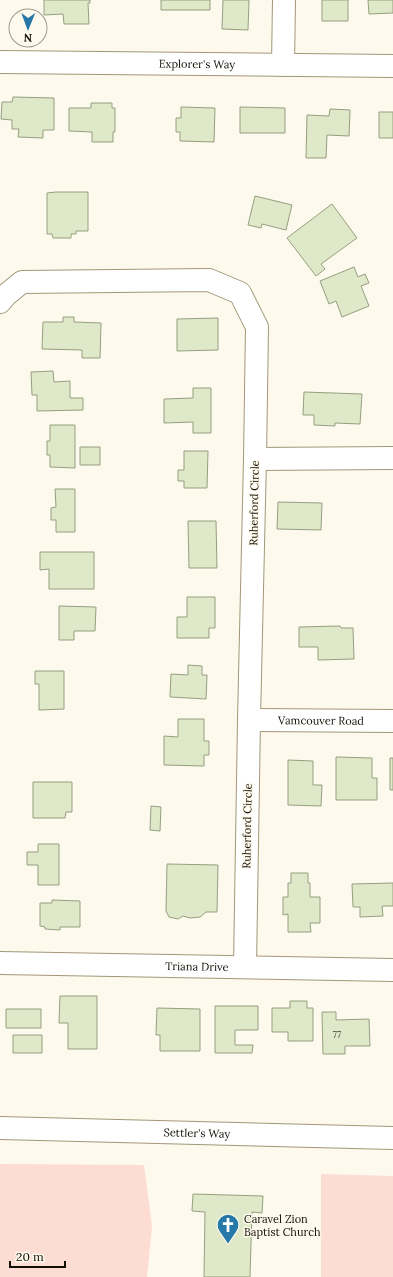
<svg xmlns="http://www.w3.org/2000/svg" width="393" height="1277" viewBox="0 0 393 1277" font-family="Lora,serif">
<rect width="100%" height="100%" fill="#fdf9ec"/>
<path fill="#fddcd4" d="M0,1164L144,1165L152,1226L147,1277H0Z
M321,1174L393,1176V1277H321Z"/>
<path fill="#dfe9c9" stroke="#959f80" d="M44,0H90V3H88L89,24H64L63,14L44,15Z
M161,0H210V10H161Z
M223,0H249L248,30L222,29Z
M322,0H348V21H322Z
M368,0H393V13L369,14Z
M13,97L54,98V130H43V138L18,137L19,129H12V120L1,119L2,102H12Z
M91,103H112V108H115V132H113V142H92V132L69,131V108H91Z
M181,107L215,108L214,142L180,141V132H176V118H181Z
M240,107L285,108V133H240Z
M330,109L350,110L349,136L327,135L326,158H306L307,115L329,116Z
M379,112H393V138H379Z
M56,192H88V231H76V234H71V238H53L52,234H47V193Z
M255,196L292,205L286,230L262,224L261,228L248,225Z
M332,204L357,238L321,264L325,269L316,276L287,238Z
M354,267L358,277L365,274L369,283L361,286L369,306L342,317L336,301L329,304L320,281Z
M63,317H74V322L101,323L100,358H82V350L42,349L43,322H63Z
M218,318V350L177,351V319Z
M53,371L54,382L70,381V398H83V410L37,411V395H32L31,372Z
M193,388H211V433H193V422L164,423V399L193,398Z
M304,392L362,394L360,424L335,423V426L314,425V415H303Z
M50,425H75V468L50,467V455H47V441H50Z
M80,447H100V465H80Z
M184,451H208L207,488H184V481H178V470H184Z
M55,489H75V532H56V520H51V508L56,507Z
M278,502L322,503L321,530L277,529Z
M188,521H216L217,568H189Z
M40,552H94V589H49V569L40,570Z
M187,597H215V628H209V638H177V617H187Z
M59,606L96,607L95,631H74V640H59Z
M340,626L341,628H353L354,659L318,660V647H299V627Z
M188,665L202,666V675H207L206,699L170,697L171,674L188,675Z
M35,671H64V709L39,710V684H35Z
M178,719H204V741H209V755H204V766L164,765V736L178,737Z
M336,757L372,758V778H377V800H336Z
M390,758H393V790H390Z
M288,760L313,761V785H322L321,806L288,805Z
M33,782H72V812H66L65,818H33Z
M151,806L161,807L160,831L150,830Z
M38,844H59V885H38V865H27V852H38Z
M167,864L218,865L217,912H206L200,917L190,918L183,916L178,919L169,917L166,911Z
M291,873H308V883H310V897H320V923H310L311,932H288V914L283,915V897H288V883H291Z
M393,883V906H382L383,916L360,917V907H353L352,884Z
M52,900L80,901V927H60V930L45,929V927L40,926V903H52Z
M60,996H97V1049H68V1023H59Z
M290,1001H307V1008H313V1041H288V1032H272V1008H290Z
M215,1006H258V1030H235V1045H253L252,1053H215Z
M157,1008L200,1009V1051H160V1035H156Z
M6,1009H41V1028H6Z
M322,1012H336V1020L369,1019L370,1046H345V1054H323Z
M13,1035H42V1053H13Z
M193,1194L263,1196L262,1213L252,1212L250,1277H204L205,1212L192,1211Z"/>
<g fill="none" stroke-linecap="round" stroke-linejoin="round">
<g stroke="#a29778" stroke-width="24">
<g id="minor">
<path id="s1" d="M0,62L393,66"/>
<path d="M283,65L284,0"/>
<path d="M0,302L6,295L22,282L209,280L240,293L257,327L255,459L249,720L245,967"/>
<path d="M255,459L393,458"/>
<path id="s2" d="M249,720L393,721"/>
<path id="s3" d="M0,963L393,970"/>
</g>
</g>
<g stroke="#a29778" stroke-width="24">
<g id="major">
<path id="s4" d="M0,1128L393,1138"/>
</g>
</g>
<use href="#minor" stroke="#fff" stroke-width="22"/>
<use href="#major" stroke="#fff" stroke-width="22"/>
</g>
<defs>
<g id="church-pin" transform="scale(1.15)"><path d="M0 17L-7.5 6A9.5 9.5 0 1 1 7.5 6Z" fill="#2678a9" stroke="#fdf9ec"/><path d="M-1.2-6h2.4v3.5h3.3v2.4h-3.3V6h-2.4V-.1h-3.3v-2.4h3.3Z" fill="#fff"/></g>
</defs>
<g fill-rule="evenodd">
<use href="#church-pin" x="228" y="1225"/>
</g>
<g text-anchor="middle" stroke-width="3" stroke-linejoin="round" paint-order="stroke">
<g font-size="9" fill="#454535">
<text x="337" y="1038">77</text>
</g>
<g font-size="11" fill="#120e04" stroke="#fdf9ec">
<text dy="4" stroke="none"><textPath href="#s1" startOffset="197">Explorer's Way</textPath></text>
<text transform="translate(254 503) rotate(-89)" y="4">Ruherford Circle</text>
<text dy="4" stroke="none"><textPath href="#s2" startOffset="72">Vamcouver Road</textPath></text>
<text transform="translate(247 826) rotate(-89)" y="4">Ruherford Circle</text>
<text dy="4" stroke="none"><textPath href="#s3" startOffset="197">Triana Drive</textPath></text>
<text dy="4" stroke="none"><textPath href="#s4" startOffset="197">Settler's Way</textPath></text>
</g>
<g font-size="11" fill="#120e04" stroke="#fdf9ec" text-anchor="start">
<text x="244" y="1223">Caravel Zion<tspan x="244" dy="13">Baptist Church</tspan></text>
</g>
</g>
<g transform="translate(28 28) rotate(181)"><circle r="19" fill="#fdf9ec" stroke="#9f9b8f"/>
<path d="M0-3L7 15L0 10L-7 15Z" fill="#2678a9"/>
<text y="-6" font-size="11" font-weight="bold" text-anchor="middle" fill="#120e04">N</text>
</g>
<path d="M10 1261v6h55v-6" fill="none" stroke="#120e04" stroke-width="2"/>
<text x="16" y="1261" font-size="12" fill="#120e04" stroke="#fdf9ec" stroke-width="3" paint-order="stroke">20 m</text>
</svg>
